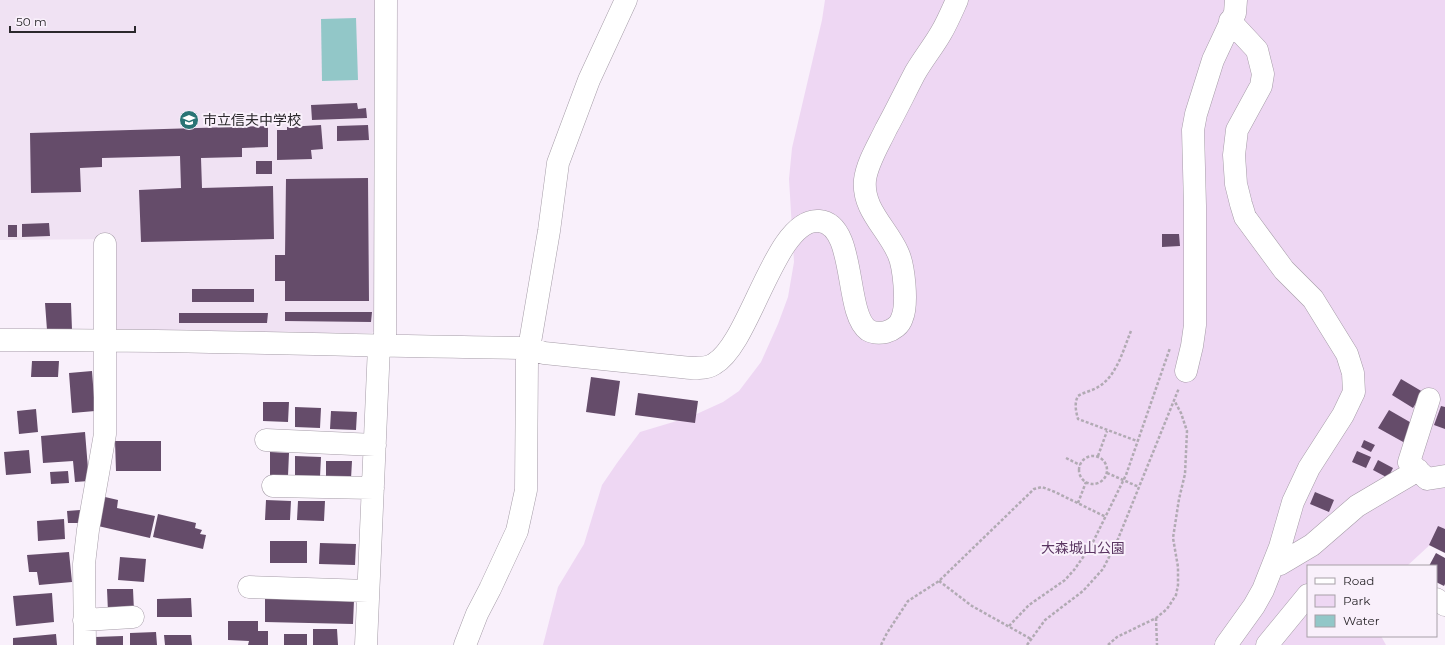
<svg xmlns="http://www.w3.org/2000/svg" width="1445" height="645" viewBox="0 0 1445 645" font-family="Montserrat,'Noto Sans JP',sans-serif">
<rect width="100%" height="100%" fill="#f9f0fb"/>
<path fill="#f0e2f3" d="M0,0H378L380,326L372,333H119L115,327L113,239L0,240Z"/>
<path fill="#eed7f3" d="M825,0H1445V531L1407,566H1308V636H1381L1386,645H543L558,587L584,544L602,485L617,463L640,432L690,417L723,402L739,391L761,362L778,324L788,297L794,262L789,179L792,148L822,20Z"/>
<path fill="#92c7c8" d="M356,18L358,80L322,81L321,19Z"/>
<path fill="#654c6a" d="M357,103L358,109L366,108L367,118L312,120L311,105Z
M321,125L323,149L311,150L312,159L277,160V130H287V127Z
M368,125L369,140L337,141V126Z
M268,126V147L242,148V157L201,158L202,188L273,186L274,239L141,242L139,190L181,188L180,156L102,158V167L80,168L81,192L31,193L30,133Z
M256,161H272V174H256Z
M368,178L369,301H285V281H275V255H285L286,179Z
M49,223L50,236L22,237V224Z
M8,225H17V237H8Z
M1162,234H1179L1180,246L1162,247Z
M192,289H254V302H192Z
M45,303H71L72,330H47Z
M285,312H372L371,322L285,321Z
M179,313H268L267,323H179Z
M32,361H59L58,377H31Z
M92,371L95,411L72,413L69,373Z
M591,377L620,381L615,416L586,412Z
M1401,379L1423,392L1413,408L1392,395Z
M638,393L698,401L695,423L635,415Z
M263,402H289L288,422L263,421Z
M1441,406L1445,407V429L1434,425Z
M295,407L321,408L320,428L295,427Z
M36,409L38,432L19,434L17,411Z
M1389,410L1415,425L1405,443L1378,428Z
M331,411L357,412L356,430L330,429Z
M85,432L89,481L75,482L73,461L43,463L41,436Z
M1364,440L1375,445L1371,452L1361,447Z
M115,441H161V471H116Z
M29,450L31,473L6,475L4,452Z
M1357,451L1371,457L1366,468L1352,462Z
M270,452L289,453L288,476H270Z
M295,456L321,457L320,477L295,476Z
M1378,460L1393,468L1388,478L1373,470Z
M326,461H352L351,479L326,478Z
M68,471L69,483L51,484L50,472Z
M1315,492L1334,500L1329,512L1310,504Z
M105,497L118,500L117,508L155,516L150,538L98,526Z
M266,500L291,501L290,520H265Z
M298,501H325L324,521L297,520Z
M80,510L81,523H68L67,511Z
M158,514L196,523L195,528L202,530L200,534L206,535L203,549L153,537Z
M64,519L65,539L38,541L37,521Z
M1438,526L1445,529V553L1429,545Z
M270,541H307V563H270Z
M320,543L356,544L355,565L319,564Z
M69,552L72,582L39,585L37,572H29L27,555Z
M1436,553L1445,558V584L1444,586L1436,582V566H1429Z
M120,557L146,559L144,582L118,580Z
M107,589H133L134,611L108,612Z
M52,593L54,622L16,626L13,596Z
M265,597L354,600L353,624L265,622Z
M191,598L192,617H157V599Z
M228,621H258V631H268V645H248L249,641L228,640Z
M313,629H337L338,645H313Z
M156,632L157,645H130V633Z
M56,634L57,645H13V638Z
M284,634H307V645H284Z
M164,635H191L192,645H165Z
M123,636V645H95V637Z"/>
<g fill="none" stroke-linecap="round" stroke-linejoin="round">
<g stroke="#a59ca7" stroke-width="23">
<path id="minor" d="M0,340C176,339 353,346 529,348L544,353L681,367C691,368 705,370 714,364C751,343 775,217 819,221C857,224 844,313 868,330C873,333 881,333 886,332C893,330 900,325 902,318C908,304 904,266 898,253C887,228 862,209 865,180C867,163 879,144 886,129C896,111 905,92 915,73C923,59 933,47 941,33C947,23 952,11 957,0
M385,346L386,0
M1186,371L1192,346L1195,325V206L1193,130L1196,114L1213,60L1235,13L1236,0
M1429,399L1409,462L1427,479L1445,476
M266,440L375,445
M273,486L373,488
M1273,565L1280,564L1312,545L1357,506L1418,470
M249,587L368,591
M1436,599L1445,605
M84,620L133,617
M85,645L84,564L88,530L105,434V244
M366,645L379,346
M465,645L477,614L490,589L517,531L526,490L527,360L549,231L558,163L589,80L626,0
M1226,645L1254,606L1263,590L1280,547L1293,502L1309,468L1343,415L1354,392L1353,373L1347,354L1313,299L1284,270L1245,217L1241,204L1236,184L1234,155L1237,130L1261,86L1263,74L1257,50L1230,21
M1267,645L1308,595"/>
</g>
<path stroke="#b1aab3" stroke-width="2.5" stroke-dasharray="3 2" stroke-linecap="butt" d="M1131,331C1123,350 1117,376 1098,387C1092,391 1084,392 1078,396C1074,403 1076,412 1078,419L1137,441
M1079 470a14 14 0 1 1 28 0a14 14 0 1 1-28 0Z
M1098,456L1107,431
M1066,458L1080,465
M1107,473L1139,487
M1078,503L1086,482
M939,581L972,606L1031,639
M1156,618L1157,645
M1009,626L1029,605L1065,580L1074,570L1091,546L1126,475L1170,348
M881,645L887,633L908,601L939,581L1034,489L1042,487L1055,492L1106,517
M1027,645L1045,620L1083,591L1103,569L1118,539L1179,388
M1108,645L1117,637L1156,618L1167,609L1176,595L1178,585V567L1173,538L1179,499L1185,474L1187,431L1181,413L1174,400"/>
<use href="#minor" stroke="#fff" stroke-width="22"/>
</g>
<defs>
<g id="school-disc" transform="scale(1)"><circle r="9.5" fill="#2a7475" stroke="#f9f0fb"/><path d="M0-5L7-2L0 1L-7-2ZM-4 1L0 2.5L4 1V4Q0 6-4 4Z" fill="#fff"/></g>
</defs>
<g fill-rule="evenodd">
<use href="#school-disc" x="189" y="120"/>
</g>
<g text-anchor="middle" stroke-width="4" stroke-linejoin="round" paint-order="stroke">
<g font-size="14" fill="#2b282c" stroke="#f9f0fb" text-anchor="start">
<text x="203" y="125">市立信夫中学校</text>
</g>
<g font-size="14" fill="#5a3562" stroke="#f9f0fb">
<text x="1083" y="553">大森城山公園</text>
</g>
</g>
<rect x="1307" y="565" width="130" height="72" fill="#f9f0fb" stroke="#a7a0a8"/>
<rect x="1315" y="578" width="20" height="6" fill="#ffffff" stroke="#a7a0a8"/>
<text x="1343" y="585" font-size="12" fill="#2b282c">Road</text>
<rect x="1315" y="595" width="20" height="12" fill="#eed7f3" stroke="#a7a0a8"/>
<text x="1343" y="605" font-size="12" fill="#2b282c">Park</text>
<rect x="1315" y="615" width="20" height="12" fill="#92c7c8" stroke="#a7a0a8"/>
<text x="1343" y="625" font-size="12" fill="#2b282c">Water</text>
<path d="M10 26v6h125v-6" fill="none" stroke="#2b282c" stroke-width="2"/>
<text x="16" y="26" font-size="12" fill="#2b282c" stroke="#f9f0fb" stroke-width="3" paint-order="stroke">50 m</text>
</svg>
